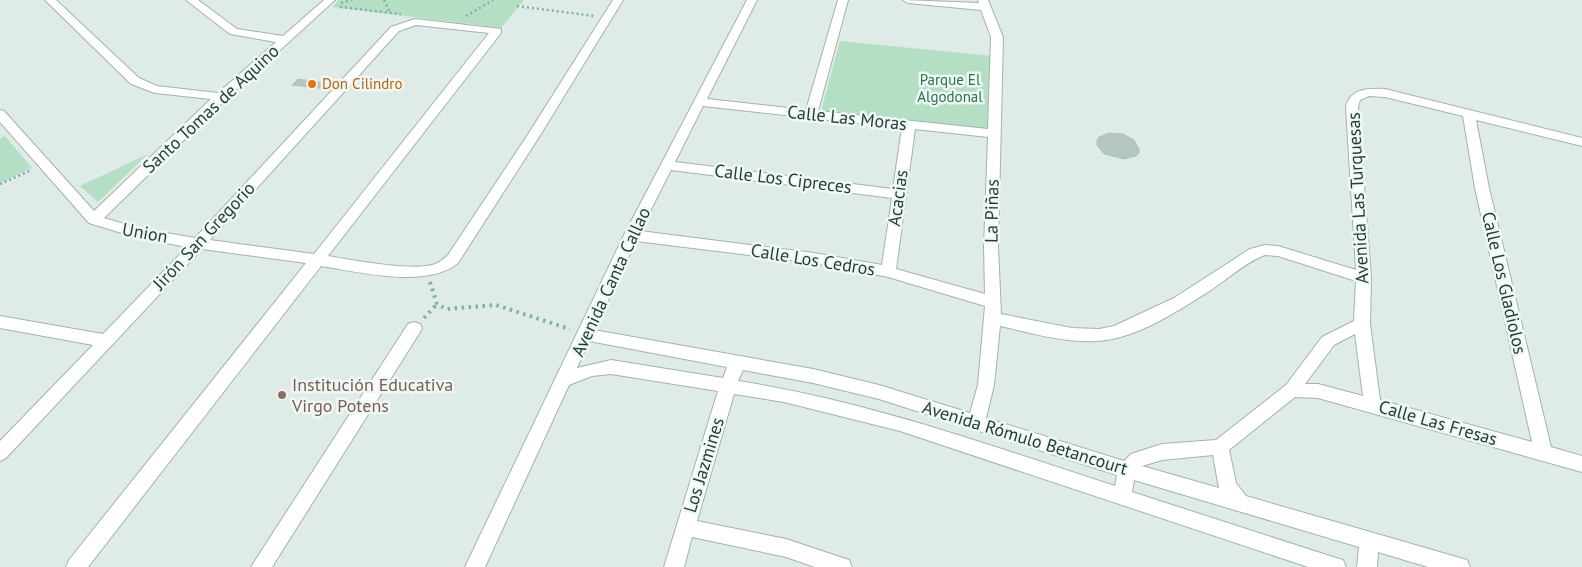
<svg xmlns="http://www.w3.org/2000/svg" width="1582" height="567" viewBox="0 0 1582 567" font-family="'PT Sans',sans-serif">
<rect width="100%" height="100%" fill="#dfebe7"/>
<path fill="#b5dfc4" d="M339,0H524L501,28L332,7Z
M840,41L992,56L989,129L821,111Z
M5,136L32,168L0,183V138Z
M148,154L98,202L80,186Z"/>
<path fill="#b4c6c0" stroke="#b1c5bf" d="M298,79L333,84L327,89L292,85Z
M1109,133L1123,134L1134,140L1139,149V153L1136,156L1124,159L1104,154L1097,145V141L1099,137Z"/>
<g fill="none" stroke-linecap="round" stroke-linejoin="round">
<g stroke="#a2b3af" stroke-width="2">
<path id="minor" d="M45,0H56L139,78L157,86L218,93L276,42L230,34L186,0H198L237,29L283,36L324,0H335L225,100L104,218L138,228L195,238L391,27L415,19L501,29V33L328,256C352,260 414,272 435,264C440,262 444,259 448,255L527,136L613,0H623L539,137L458,263C427,289 359,272 321,266L88,567H66L69,560L306,263L202,249L6,458L0,461V441L93,345L0,328V316L103,334L187,247L138,238L89,223L0,122V110L4,111L94,211L211,99L155,93L131,84ZM416,25L489,33L314,254L210,240L399,31Z
M747,0H757L707,99L806,110L838,0H848L818,111L988,129L991,37L981,10L908,3L903,0L979,3L978,0H988L1003,37L998,246L1001,314L1072,328L1099,329L1114,326L1174,298L1250,249L1265,245L1278,246L1356,270L1346,107C1350,88 1369,88 1385,89L1582,138V146L1476,120L1489,188L1551,447L1582,456V472L1318,398L1295,397L1229,450L1236,483L1246,496L1460,558L1467,560L1470,567H1428L1378,552L1377,567H1357L1359,547L1134,480L1132,492L1336,558L1343,560L1346,567H1308L900,431L784,402L734,394L697,521L786,539L849,560L852,567H815L786,557L692,537L684,567H664L718,391L611,374L592,376L569,385L485,567H465L624,235ZM1369,96L1385,97L1463,116L1475,188L1532,442L1380,400L1370,324L1371,278L1358,107L1360,100ZM703,106L902,128L893,189L675,162ZM915,129L988,137L984,246L985,294L896,269ZM671,170L892,198L882,265L814,253L640,231ZM636,241L814,263L888,277L985,306L978,385L970,413L879,385L813,369L594,330ZM1265,255L1278,256L1356,281L1354,321L1322,337L1286,385L1216,440L1162,444L1131,454L1124,461L986,418L994,385L1000,326C1032,333 1065,343 1097,341C1136,339 1176,312 1208,292C1224,282 1247,261 1265,255ZM1355,334L1363,396L1318,384H1305L1334,345ZM589,341L727,367L723,378L611,360L577,368ZM743,370L813,383L879,399L1117,475L1115,486C991,446 868,401 738,381ZM1213,455L1219,488L1142,466L1162,460Z
M414,322L420,324L422,328L420,332L272,567H251L408,324Z"/>
</g>
<path stroke="#7db2a5" stroke-width="2.5" stroke-dasharray="2 3" stroke-linecap="butt" d="M384,0L390,13
M341,3L352,0
M517,6L594,16
M340,7L401,14
M466,16L493,0
M0,184L32,170"/>
<path stroke="#7db2a5" stroke-width="4" stroke-dasharray="2.5 4.5" stroke-linecap="butt" d="M430,282L437,304L446,309L496,305L570,329
M424,318L437,304"/>
<use href="#minor" fill="#fff" fill-rule="evenodd"/>
</g>
<circle fill="#e8710a" stroke="#eff8f4" stroke-width="2" cx="312" cy="84" r="5"/>
<circle fill="#8d6e63" stroke="#eff8f4" stroke-width="2" cx="282" cy="395" r="5"/>
<g text-anchor="middle" stroke-width="5" stroke-linejoin="round" paint-order="stroke">
<g font-size="15" fill="#26764c" stroke="#eff8f4">
<text x="950" y="85">Parque El<tspan x="950" dy="17">Algodonal</tspan></text>
</g>
<g font-size="15" fill="#c56008" stroke="#eff8f4" text-anchor="start">
<text x="322" y="89">Don Cilindro</text>
</g>
<g font-size="18" fill="#1f3c37" stroke="#eff8f4">
<text transform="translate(211 109) rotate(-43)" y="6">Santo Tomas de Aquino</text>
<text transform="translate(847 118) rotate(6)" y="6">Calle Las Moras</text>
<text transform="translate(783 179) rotate(7)" y="6">Calle Los Cipreces</text>
<text transform="translate(898 198) rotate(-82)" y="6">Acacias</text>
<text transform="translate(1358 198) rotate(-93)" y="6">Avenida Las Turquesas</text>
<text transform="translate(992 211) rotate(-89)" y="6">La Piñas</text>
<text transform="translate(145 233) rotate(10)" y="6">Union</text>
<text transform="translate(204 236) rotate(-47)" y="6">Jirón San Gregorio</text>
<text transform="translate(813 260) rotate(9)" y="6">Calle Los Cedros</text>
<text transform="translate(611 282) rotate(-65)" y="6">Avenida Canta Callao</text>
<text transform="translate(1504 283) rotate(77)" y="6">Calle Los Gladiolos</text>
<text transform="translate(1438 423) rotate(16)" y="6">Calle Las Fresas</text>
<text transform="translate(1025 438) rotate(17)" y="6">Avenida Rómulo Betancourt</text>
<text transform="translate(704 465) rotate(-73)" y="6">Los Jazmines</text>
</g>
<g font-size="18" fill="#785e54" stroke="#eff8f4" text-anchor="start">
<text x="292" y="391">Institución Educativa<tspan x="292" dy="21">Virgo Potens</tspan></text>
</g>
</g>
</svg>
